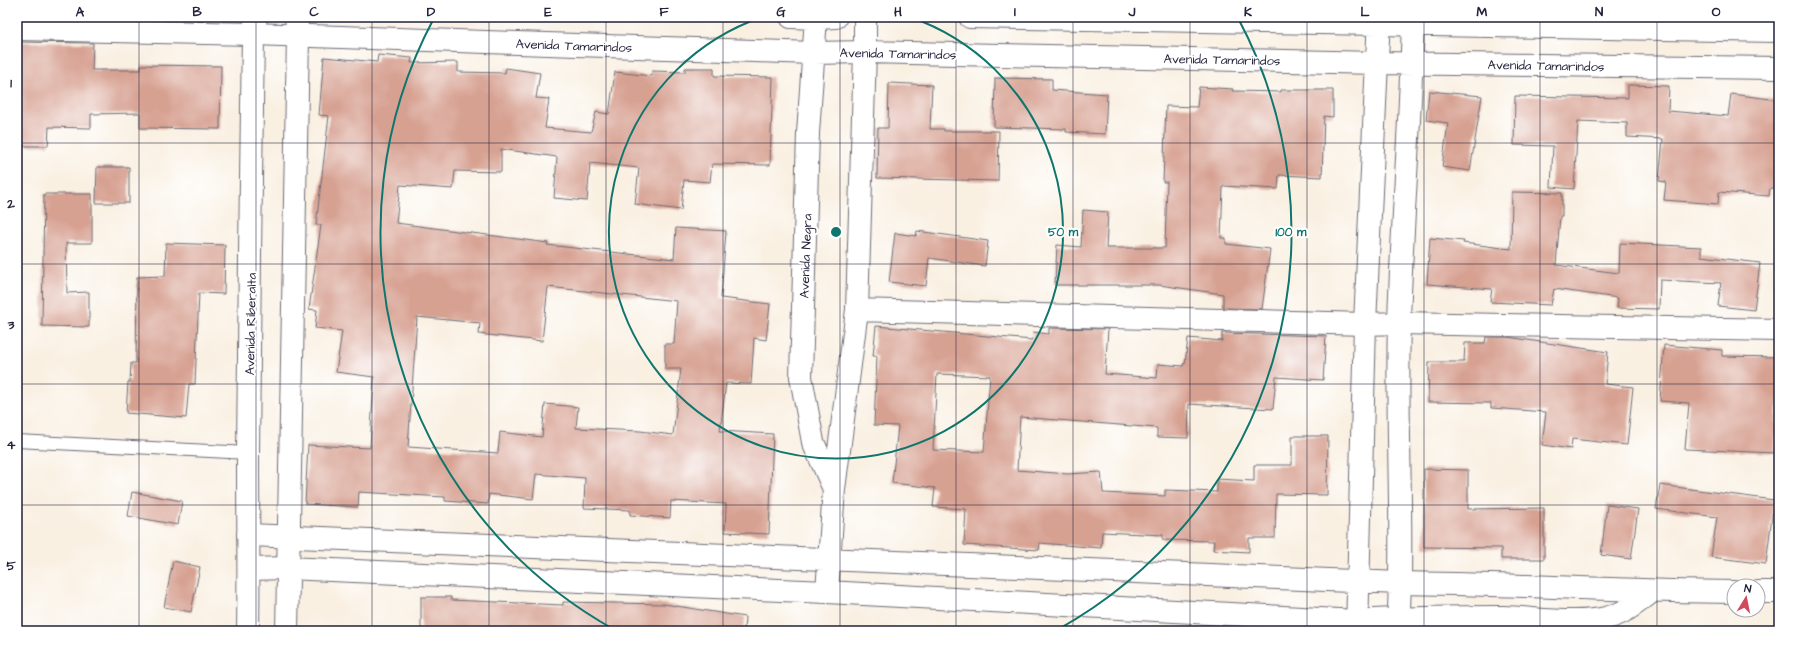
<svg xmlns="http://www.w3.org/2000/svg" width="1796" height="648" viewBox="0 0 1796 648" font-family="'Architects Daughter',sans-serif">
<rect width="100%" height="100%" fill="#fff"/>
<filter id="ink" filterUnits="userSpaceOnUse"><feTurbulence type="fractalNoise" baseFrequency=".025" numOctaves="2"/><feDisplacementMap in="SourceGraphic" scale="8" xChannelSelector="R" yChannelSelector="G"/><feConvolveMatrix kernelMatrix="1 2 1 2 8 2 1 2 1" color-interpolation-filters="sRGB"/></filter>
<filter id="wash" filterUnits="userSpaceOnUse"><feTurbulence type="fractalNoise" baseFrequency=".012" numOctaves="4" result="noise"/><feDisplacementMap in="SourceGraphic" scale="16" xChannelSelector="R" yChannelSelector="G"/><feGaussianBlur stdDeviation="0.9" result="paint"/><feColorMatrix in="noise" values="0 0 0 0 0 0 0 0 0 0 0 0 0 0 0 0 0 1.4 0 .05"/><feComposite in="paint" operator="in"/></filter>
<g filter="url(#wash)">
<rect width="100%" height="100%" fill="#f9f0e2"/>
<g id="blocks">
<path fill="#d7a192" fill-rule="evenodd" d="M17,42L93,43L92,70H141V65L221,66L220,129L140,128V113L91,114V128L49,127L48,146H17Z
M378,55L412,58L411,63L458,62V72L505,73L506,68L540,73L536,98L549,99L545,128L591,132L596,112L609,114L615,72L652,76V71L685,72V68H714V76L773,77L770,165L712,164L710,182L684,180L681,210L635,204L639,168L590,163L587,201L554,198L557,157L501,149V172L455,171L453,189L400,185L396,223L548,243L547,245L674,259L676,228L726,231L721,298L770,304L766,340L754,338L751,384L726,383L720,431L773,434L769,534L725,532L726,504L671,501L670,518L630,515V510L584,508L585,478L536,474L533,499L489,494L488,504L445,501V497L359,492L358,507L305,504L308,445L370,448L374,377L336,372L342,331L315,328L317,310L309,309L321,225H316L329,116L319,115L324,57L377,62ZM548,287L677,301L674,344H665V369H681L673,435L640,431L576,428L578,407L545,404L542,437L500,432L498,453L408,447L417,317L480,323L479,334L542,341Z
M995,78L1052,79V90L1107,94L1105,134L1066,132V129L994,127Z
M889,83L932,85L930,129H944V131H999L998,181L877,178L878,128H888Z
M1628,85L1669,86L1668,111L1728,116L1731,94L1779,100V189L1770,188L1769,196L1719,192L1718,204L1664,200L1666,182L1659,181L1663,139L1627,137V123L1578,121L1574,189L1551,187L1553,146L1514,145L1515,96L1628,98Z
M1199,87L1233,89L1232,91L1281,92V90H1333V117L1324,116L1322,177L1279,175L1278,189L1223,186L1221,238H1226V244L1270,249L1262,309L1223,308V294L1159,285H1055L1057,245L1081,247L1083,210L1108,212L1106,248H1165L1167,182H1163L1166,106L1197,107Z
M1429,91L1482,96L1470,171L1442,167L1448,123L1426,120Z
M97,167H129V203H96Z
M1512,192L1562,193V216H1560L1556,265L1619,273L1620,243L1701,247V256L1760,263L1754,310L1718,306L1721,283L1660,280L1659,309L1617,308L1618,298L1554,289L1551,305L1490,302L1492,289L1427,284L1430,238L1464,241L1463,243L1511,249Z
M44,194H92V243H66L67,293L89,292V327L42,326Z
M917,231L988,241L985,266L929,258L926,286L889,282L895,233L916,236Z
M166,243L225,245L224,294L199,293L195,384H189L186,418L126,413L128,382H130L131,363H136L137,277L165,276Z
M876,326L1032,340L1033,332L1049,334V328L1108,329L1105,374L1157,378L1158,364L1183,366L1184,363L1185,364L1188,338L1222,341V333L1326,336L1323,380L1276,377L1273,409L1189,404L1188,438L1157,437V428L1020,417L1017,470L1068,474L1101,472L1103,493L1165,496V490L1217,492V479L1254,481V465H1292V436H1328L1327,495L1276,494L1275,538H1249V552L1213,550L1214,541L1163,540V535L1102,532L1101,548L1040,543L1039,550L964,545L966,509L933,507L935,488L892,483L898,426L874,425L877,356H873ZM937,374L990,376L984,452L933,450Z
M1486,337H1507L1608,352L1605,384L1633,387L1627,445L1572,439L1571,449L1542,445L1546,412L1491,408V403L1428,402L1429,362H1464L1465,343H1485Z
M1664,345L1722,350V356L1779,357V408H1777L1775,453L1685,449L1689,403L1660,401Z
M1424,469L1468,470V509L1544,508V559H1501V548L1424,547Z
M1660,485L1774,500L1766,564L1711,557L1717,517L1656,509Z
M132,492L182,501L178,525L128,516Z
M1607,505L1638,509L1631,559L1601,555Z
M173,561L200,567L191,612L164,607Z
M421,597H451V600L563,605V602L664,604L745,617L744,631H421Z"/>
</g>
</g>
<g filter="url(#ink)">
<use href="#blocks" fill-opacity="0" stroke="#6d6a75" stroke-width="1"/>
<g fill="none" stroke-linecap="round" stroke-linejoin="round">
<g stroke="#6d6a75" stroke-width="14">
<path id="lane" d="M17,441L248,453"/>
</g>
<g stroke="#6d6a75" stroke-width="24">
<path id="street" d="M791,17L816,18L836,17
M816,17L808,133L801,377L813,442L834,489
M970,17L1779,31
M17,29L253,34L813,53L865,52L1377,63L1779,68
M857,310L1365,324L1399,323L1779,330
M248,535L1400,583C1511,584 1622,591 1734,592
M250,569L287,568L827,592L1357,621C1406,618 1455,617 1503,617C1535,618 1575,625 1606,618C1625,614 1638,602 1653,591
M827,592L834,489L857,310L865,52V17
M1758,592H1779
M1357,631L1365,324L1379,17
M1398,631C1404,528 1396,425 1399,322C1402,220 1411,119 1413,17"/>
</g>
<g stroke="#6d6a75" stroke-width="24">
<path id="secondary" d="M248,631C249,572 248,512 248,453C249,313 251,174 253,34L256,17
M287,631L298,36L296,17"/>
</g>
<use href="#lane" stroke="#fff" stroke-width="12"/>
<use href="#street" stroke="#fff" stroke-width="22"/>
<use href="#secondary" stroke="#fff" stroke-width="22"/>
</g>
</g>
<path fill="none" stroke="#22223b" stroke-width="1" stroke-opacity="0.55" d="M139,17V631M256,17V631M372,17V631M489,17V631M606,17V631M723,17V631M840,17V631M956,17V631M1073,17V631M1190,17V631M1307,17V631M1424,17V631M1540,17V631M1657,17V631M17,143H1779M17,264H1779M17,384H1779M17,505H1779"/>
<g fill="none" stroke="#0f766e" stroke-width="2">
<path d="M910 17A227 227 0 1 1 762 17"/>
<path d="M615 630A455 455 0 0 1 434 18M1238 18A455 455 0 0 1 1057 630"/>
</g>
<g text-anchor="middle" stroke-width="4" stroke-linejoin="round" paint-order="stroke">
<g font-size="13" fill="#22223b" stroke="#fff">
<text transform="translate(574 45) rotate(2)" y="5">Avenida Tamarindos</text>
<text transform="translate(898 53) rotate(1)" y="5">Avenida Tamarindos</text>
<text transform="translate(1222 59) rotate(1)" y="5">Avenida Tamarindos</text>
<text transform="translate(1546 65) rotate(1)" y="5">Avenida Tamarindos</text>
<text transform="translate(805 256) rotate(-88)" y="5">Avenida Negra</text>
<text transform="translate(250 324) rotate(-89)" y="5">Avenida Riberalta</text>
</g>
</g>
<circle cx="836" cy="232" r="6" fill="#0f766e" stroke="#fff" stroke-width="2"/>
<g font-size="12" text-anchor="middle" font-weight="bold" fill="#0f766e" stroke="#fff" stroke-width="4" stroke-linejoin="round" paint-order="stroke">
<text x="1063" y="236">50 m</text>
<text x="1291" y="236">100 m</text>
</g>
<rect width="1796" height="648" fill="none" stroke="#fff" stroke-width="44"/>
<g transform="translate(1746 598) rotate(10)"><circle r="19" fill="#ffffff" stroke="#a7a7b1"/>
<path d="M0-3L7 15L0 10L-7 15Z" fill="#d1495b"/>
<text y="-6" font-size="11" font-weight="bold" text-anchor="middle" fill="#22223b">N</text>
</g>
<rect x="22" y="22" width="1752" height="604" fill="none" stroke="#22223b" stroke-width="1.5"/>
<g font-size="13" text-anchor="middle" font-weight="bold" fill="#22223b">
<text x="80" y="16">A</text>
<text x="197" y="16">B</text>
<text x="314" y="16">C</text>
<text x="431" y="16">D</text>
<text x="548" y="16">E</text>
<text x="664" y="16">F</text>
<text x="781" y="16">G</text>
<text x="898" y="16">H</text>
<text x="1015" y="16">I</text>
<text x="1132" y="16">J</text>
<text x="1248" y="16">K</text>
<text x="1365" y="16">L</text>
<text x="1482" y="16">M</text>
<text x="1599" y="16">N</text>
<text x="1716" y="16">O</text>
<text x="11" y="87">1</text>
<text x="11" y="208">2</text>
<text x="11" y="329">3</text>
<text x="11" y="449">4</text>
<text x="11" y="570">5</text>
</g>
</svg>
